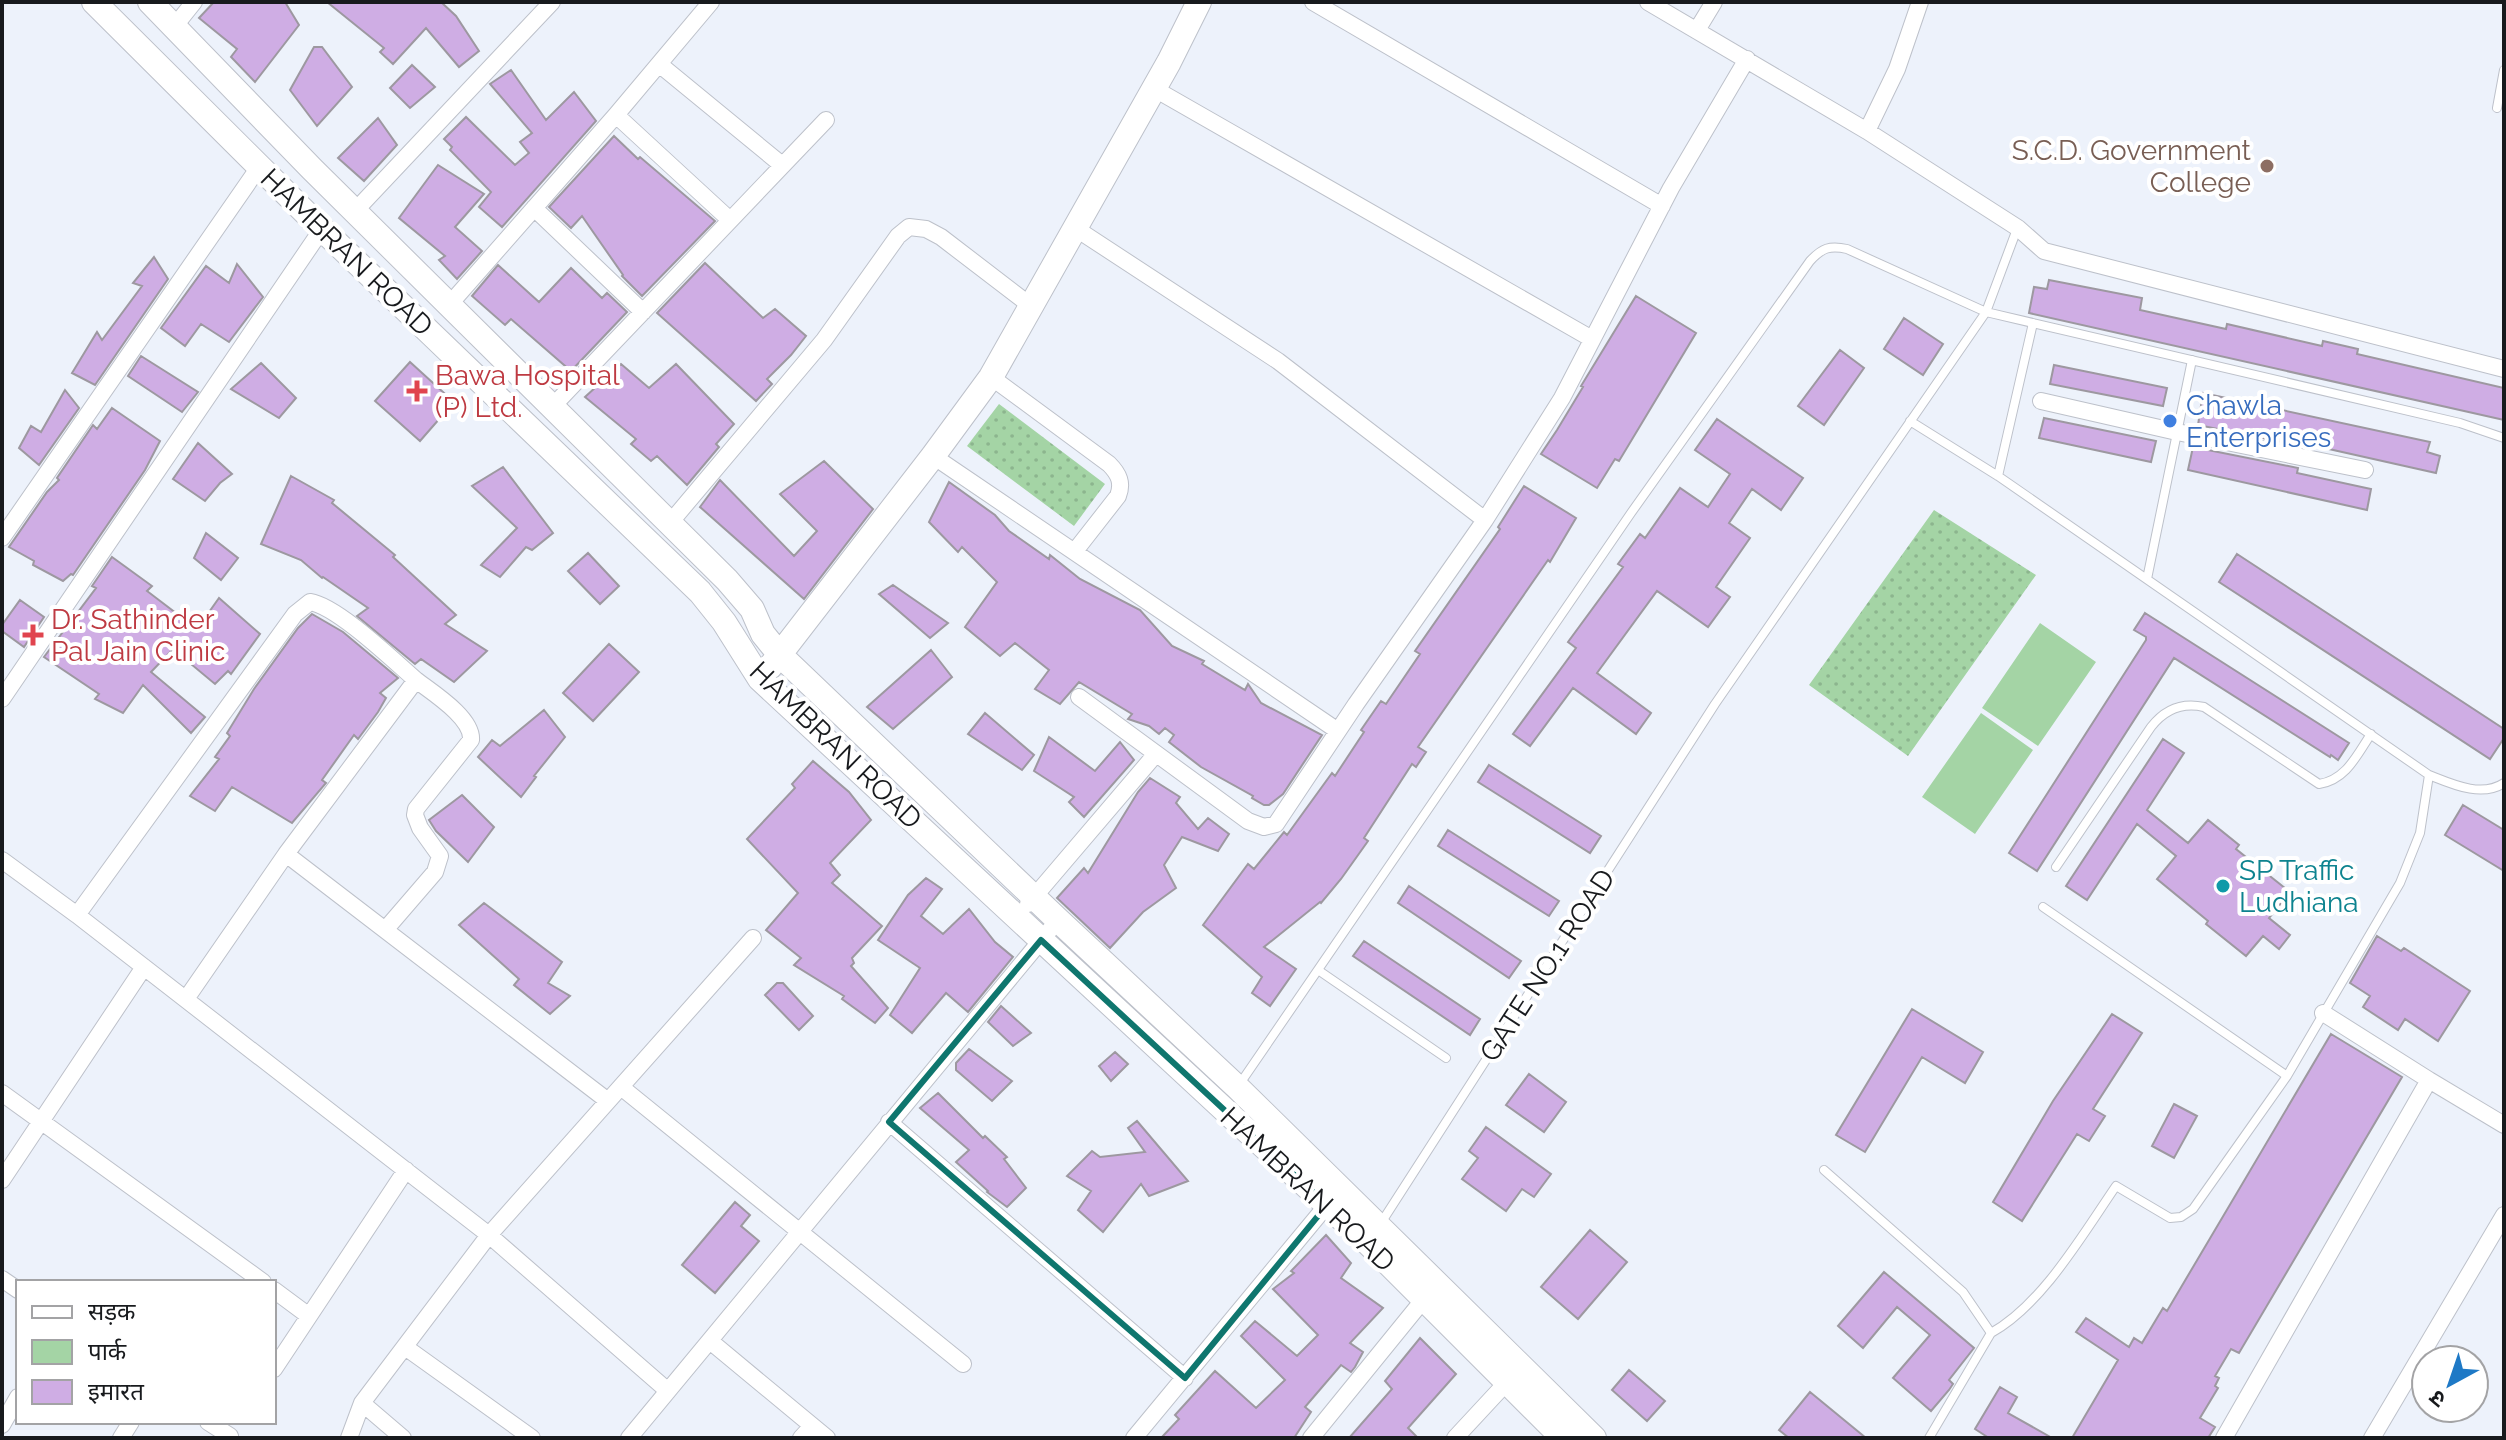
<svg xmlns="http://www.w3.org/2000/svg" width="2506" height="1440" viewBox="0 0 2506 1440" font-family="Raleway,'Noto Sans Devanagari',sans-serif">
<defs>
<pattern id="green-dots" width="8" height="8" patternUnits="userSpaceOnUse" patternTransform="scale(2)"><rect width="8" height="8" fill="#a4d4a5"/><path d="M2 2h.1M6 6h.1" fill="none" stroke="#8cb58e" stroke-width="1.8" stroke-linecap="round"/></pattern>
</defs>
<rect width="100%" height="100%" fill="#edf2fb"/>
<path fill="url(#green-dots)" d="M999,404L1105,484L1074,526L967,446Z
M1934,510L2036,575L1908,756L1809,685Z"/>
<path fill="#a4d4a5" d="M2040,623L2096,662L2038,746L1982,708Z
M1981,713L2033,750L1975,834L1922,797Z"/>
<path fill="#cfade4" stroke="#9d98a0" stroke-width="2" d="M214,2H285L299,25L255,82L231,57L237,49L199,18Z
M327,2H441L456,16L479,51L459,67L426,28L393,64L380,52L384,48Z
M314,47H322L352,87L317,126L290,90Z
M412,65L435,87L410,108L390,88Z
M511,70L546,120L574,92L596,121L502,227L479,207L491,192L450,150L452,147L444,139L466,117L515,165L529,153L520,142L532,133L490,84Z
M378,118L397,145L364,181L338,158Z
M614,136L638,159L640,157L715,221L642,296L622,276L623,275L582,216L571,228L549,207Z
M438,165L484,194L455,227L482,251L457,279L439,260L445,256L399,218Z
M154,257L168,279L95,385L72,373L97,332L102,340L142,286L133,283Z
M705,263L763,318L775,309L806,336L791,355L767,379L772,384L756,401L657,313Z
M237,264L263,297L229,342L201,324L185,346L161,328L206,266L229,283Z
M498,265L539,302L571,268L602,298L607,293L627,312L571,371L511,319L505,325L472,296Z
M2049,280L2142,298L2140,310L2226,329L2227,324L2322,346L2323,341L2358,349L2357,354L2504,388V420L2029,313L2034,287L2047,289Z
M1636,296L1696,333L1619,461L1615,459L1597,488L1541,454L1557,430L1583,387L1581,386Z
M1904,318L1943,344L1923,375L1884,349Z
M1840,350L1864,368L1824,425L1798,406Z
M141,356L198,392L182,412L128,376Z
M410,362L454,402L420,441L375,401Z
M261,363L296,398L279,418L231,389Z
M621,364L649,388L676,364L734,424L716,444L719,447L687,485L657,456L651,461L631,444L636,439L585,397Z
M2054,365L2167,388L2163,406L2050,384Z
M65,390L79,408L39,465L19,448L31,426L41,432Z
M2203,393L2430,442L2427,452L2440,456L2436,473L2302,443V446L2198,425Z
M112,408L160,441L145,470L73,575L71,574L63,581L33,565L34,561L9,547L47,492L59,480L57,478L93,425L97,429Z
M2044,418L2156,441L2151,462L2039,438Z
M1717,419L1803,478L1781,510L1752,489L1729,523L1750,538L1716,587L1730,597L1708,627L1657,591L1597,673L1651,713L1636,734L1573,688L1530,746L1513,734L1576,648L1568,642L1623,567L1618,564L1640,534L1645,538L1680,488L1708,507L1730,474L1695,450Z
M198,443L232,474L220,483L205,501L173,479Z
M2193,447L2298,468L2297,473L2371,489L2367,510L2188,470Z
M824,461L873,509L804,599L700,507L720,480L794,556L817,531L780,494Z
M503,467L553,533L532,550L526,547L500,577L481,565L517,528L472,486Z
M291,476L334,500L332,503L395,555L393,557L456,615L445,624L487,651L454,682L421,659L415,664L357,616L368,608L323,577L322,578L301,560L261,544Z
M949,482L995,515L1009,531L1049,559L1050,555L1080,579L1140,610L1172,646L1204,661L1202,664L1245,690L1248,684L1261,703L1322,735L1283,794L1269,805H1264L1252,798L1253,796L1201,767L1169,742L1174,735L1165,728L1159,734L1149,726L1128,719L1132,714L1079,682L1060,704L1035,689L1049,670L1015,643L1000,656L965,627L997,582L962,547L958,552L929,522Z
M1524,486L1576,518L1550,562L1548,560L1418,747L1426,752L1416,767L1412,764L1364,838L1368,841L1341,879L1321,903L1320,902L1264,947L1296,969L1270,1006L1252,993L1262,977L1203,925L1248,864L1254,869L1284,832L1287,835L1332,773L1335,776L1364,732L1361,730L1381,701L1386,704L1420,654L1415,651L1500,529L1498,527Z
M206,533L238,558L221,580L194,558Z
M588,553L619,586L600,604L568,571Z
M2237,554L2504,729V738L2490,759L2219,582Z
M112,557L152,586L147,591L197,629L219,598L260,634L231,674L228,671L215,684L173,649L151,672L205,717L191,733L143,685L123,713L95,699L99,694L44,657L96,588L92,586Z
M893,585L948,623L930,638L879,594Z
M20,600L44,617L24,647L2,631V625Z
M2145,613L2349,743L2338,760L2331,755L2330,757L2174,658L2037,871L2009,853L2146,640V637L2134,630Z
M312,614L343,632L398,678L380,693L386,698L378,712L358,739L354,735L322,780L326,783L292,823L232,787L215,811L190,796L219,759L215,757L230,736L227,733L254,689L298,628Z
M609,644L639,672L593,721L563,693Z
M931,650L952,677L893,729L867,707Z
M544,710L565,737L534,776L536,777L521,797L478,757L492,740L500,746Z
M985,713L1034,755L1022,770L968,734Z
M1049,737L1095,771L1120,742L1134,760L1084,817L1069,802L1074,797L1034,771Z
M2163,739L2184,753L2147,810L2188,843L2208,820L2239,845L2236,849L2290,892L2269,918L2290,935L2279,949L2263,936L2246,956L2206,924L2208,921L2157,879L2176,856L2137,824L2087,900L2066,886Z
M813,761L849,792L871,820L830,863L840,875L832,883L882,926L852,958L854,963L851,966L888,1008L875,1023L842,999L844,996L794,965L801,958L766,930L798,893L747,839L795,788L792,784Z
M1489,765L1601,836L1590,853L1478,782Z
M1150,778L1180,797L1176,803L1198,829L1208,818L1229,834L1218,851L1182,837L1164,865L1176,888L1143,912L1110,948L1057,898L1084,868L1088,873L1138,792Z
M462,795L494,827L468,862L436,831L429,820Z
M2463,805L2504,830V871L2445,835Z
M1448,830L1559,901L1549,916L1438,846Z
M926,878L942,889L921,916L943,934L969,909L995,942L1013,957L968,1012L946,993L912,1033L890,1015L920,968L878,940L908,895Z
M1409,886L1521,961L1509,978L1398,903Z
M484,903L562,962L548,983L570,996L550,1014L514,985L519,979L459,925Z
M2377,936L2401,951L2404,948L2470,991L2438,1041L2405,1019L2398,1030L2363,1007L2370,996L2350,983Z
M1364,941L1480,1019L1470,1035L1353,956Z
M777,983H783L813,1016L799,1030L765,995Z
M1001,1006L1031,1033L1013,1046L988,1022Z
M1912,1009L1983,1052L1965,1083L1922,1057L1865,1152L1836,1135Z
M2112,1014L2142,1033L2093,1109L2105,1116L2089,1141L2077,1134L2022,1221L1993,1202L2053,1101Z
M2331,1034L2402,1077L2239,1353L2231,1349L2215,1376L2219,1378L2215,1386L2218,1388L2200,1418L2215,1427L2208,1438H2072L2118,1360L2076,1332L2086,1318L2129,1347L2134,1338L2142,1343L2163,1308L2167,1311Z
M969,1049L1012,1081L992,1101L956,1070V1063Z
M1115,1052L1128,1064L1111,1081L1099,1066Z
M1529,1074L1566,1102L1544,1132L1506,1105Z
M938,1093L983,1138L985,1136L1007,1157L1004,1159L1026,1188L1007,1207L987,1192L988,1191L956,1162L969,1150L920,1108Z
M2174,1104L2197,1116L2174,1158L2152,1146Z
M1137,1121L1188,1181L1149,1196L1141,1184L1103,1232L1078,1210L1091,1191L1067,1176L1092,1151L1100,1157L1145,1152L1128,1128Z
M1486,1127L1551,1174L1534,1197L1522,1189L1506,1211L1462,1179L1478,1158L1469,1151Z
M735,1202L750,1215L741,1226L759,1241L715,1293L682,1265Z
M1590,1230L1627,1262L1578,1319L1541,1287Z
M1326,1235L1351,1263L1341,1278L1383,1308L1350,1343L1363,1352L1355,1367L1351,1372L1341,1365L1305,1407L1311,1412L1294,1438H1161L1179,1419L1175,1415L1215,1371L1256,1408L1285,1380L1241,1336L1255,1321L1297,1356L1318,1335L1273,1289L1294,1273L1291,1271Z
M1884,1272L1974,1348L1949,1380L1953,1384L1949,1390L1931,1411L1893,1378L1930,1335L1897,1307L1863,1348L1838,1326Z
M1420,1338L1456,1374L1408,1428L1418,1438H1349L1392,1389L1385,1381Z
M1629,1370L1665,1401L1647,1421L1612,1390Z
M2000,1387L2017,1397L2008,1413L2052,1438H1989L1975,1429Z
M1810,1392L1866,1438H1789L1779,1430Z"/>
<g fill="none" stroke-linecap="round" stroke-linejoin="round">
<g stroke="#bdc1ca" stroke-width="10">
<path id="lane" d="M2497,108L2504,70
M1910,421L1998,476L2429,775C2452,784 2481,798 2504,783
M1998,476L2033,323
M2147,579L2192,360
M2056,867L2151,727C2165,709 2182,702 2204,707L2319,784C2346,780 2357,755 2371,734
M2043,907L2287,1076
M1318,970L1446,1058
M1239,1085L1631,513L1810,261C1822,248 1830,245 1847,249L1986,312L2017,229
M1824,1170L1963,1292L1991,1333L1929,1438
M1381,1223L1715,704L1986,312L2460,423L2504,438
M1991,1333C2042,1305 2083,1234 2116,1186L2170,1218L2181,1217L2193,1209L2287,1076L2400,883L2420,833L2429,775"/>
</g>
<g stroke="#bdc1ca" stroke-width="18">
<path id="street" d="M1313,2L1662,206
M1648,2L1867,131L2018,228L2044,251L2504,369
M174,27L194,2
M1697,30L1714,2
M659,64L782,165
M1153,88L1592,339
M616,115L730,220
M1867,131L1897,69L1920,2
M534,208L643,312
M355,211L552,2
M1075,228L1278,361L1485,520
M449,305L616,115L711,2
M991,377L1109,464C1119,474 1123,483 1118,496L1075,551
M2041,401L2177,432L2365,470
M552,407L826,120
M933,456L1338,731
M669,524L824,340L898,236L909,227L926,229L941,237L1031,306
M2,538L259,167
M1079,697L1248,821L1264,827L1276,824L1356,704L1485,520L1562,398L1671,188L1747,59
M2,699L322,229
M2,860L77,915L489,1235L668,1391
M1028,904L1155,755
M77,915L295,614L310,602C337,606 393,660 416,680L286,854L608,1101
M385,930L435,872L440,856L420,828L415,815L416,809L471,740C473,718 433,693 416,680
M186,999L286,854
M2323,1013L2429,1080
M621,1087L963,1364
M2,1093L263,1282
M889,1122L1185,1378
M2,1180L144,967
M2,1279L18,1290
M274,1290L309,1316
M710,1341L827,1438
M405,1347L532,1438
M274,1369L406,1170
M362,1403L403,1438
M208,1422L230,1436
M2,1425L18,1397
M121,1438L131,1422
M349,1438L362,1403L489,1235L753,938
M629,1438L1058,920
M801,1438L812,1426
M1134,1438L1327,1205
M1311,1438L1424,1299
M1455,1438L1507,1382
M2224,1438L2429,1080L2504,1125
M2372,1438L2504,1215"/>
</g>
<g stroke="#bdc1ca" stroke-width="26">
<path id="secondary" d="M94,2L322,229L700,592L724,622L760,679L1367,1242L1563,1438
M150,2L312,169L727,580L752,609L763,634L780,655L1058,920L1237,1087L1594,1438
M770,667L933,456L991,377L1169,62L1199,2"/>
</g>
<use href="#lane" stroke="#fff" stroke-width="8"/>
<use href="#street" stroke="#fff" stroke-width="16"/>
<use href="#secondary" stroke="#fff" stroke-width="24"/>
</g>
<path fill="none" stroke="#0f766e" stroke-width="6" stroke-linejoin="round" d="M1041,940L1327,1205L1185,1378L889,1122Z"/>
<circle fill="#8d6e63" stroke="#fff" stroke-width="3" cx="2267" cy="166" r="8"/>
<g fill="#e0444e" stroke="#fff" stroke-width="3">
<path d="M413 379h8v8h8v8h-8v8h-8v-8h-8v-8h8z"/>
<path d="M29 623h8v8h8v8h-8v8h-8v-8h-8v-8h8z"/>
</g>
<circle fill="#3f7fe0" stroke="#fff" stroke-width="3" cx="2170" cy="421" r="8"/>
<circle fill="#0f9aa8" stroke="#fff" stroke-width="3" cx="2223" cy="886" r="8"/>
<g text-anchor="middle" stroke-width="8" stroke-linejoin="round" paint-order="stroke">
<g font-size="28" fill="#785e54" stroke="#fff" text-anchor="end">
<text x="2251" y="160">S.C.D. Government<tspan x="2251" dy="32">College</tspan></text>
</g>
<g font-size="28" fill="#181a1d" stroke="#fff">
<text transform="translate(347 252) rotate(44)" y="10">HAMBRAN ROAD</text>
<text transform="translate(836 745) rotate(44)" y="10">HAMBRAN ROAD</text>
<text transform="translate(1547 965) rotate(-57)" y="10">GATE NO.1 ROAD</text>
<text transform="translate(1308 1189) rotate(43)" y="10">HAMBRAN ROAD</text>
</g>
<g font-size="28" fill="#be3a42" stroke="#fff" text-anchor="start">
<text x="435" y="385">Bawa Hospital<tspan x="435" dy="32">(P) Ltd.</tspan></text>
<text x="51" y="629">Dr. Sathinder<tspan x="51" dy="32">Pal Jain Clinic</tspan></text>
</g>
<g font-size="28" fill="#366cbe" stroke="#fff" text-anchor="start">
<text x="2186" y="415">Chawla<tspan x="2186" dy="32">Enterprises</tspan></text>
</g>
<g font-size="28" fill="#0d838f" stroke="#fff" text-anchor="start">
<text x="2239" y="880">SP Traffic<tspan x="2239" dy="32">Ludhiana</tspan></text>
</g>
</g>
<rect width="2506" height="1440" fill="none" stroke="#181a1d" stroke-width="8"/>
<rect x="16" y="1280" width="260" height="144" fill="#ffffff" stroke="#a3a3a5" stroke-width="2"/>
<rect x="32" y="1306" width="40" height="12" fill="#ffffff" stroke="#a3a3a5" stroke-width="2"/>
<text x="88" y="1320" font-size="24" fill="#181a1d">सड़क</text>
<rect x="32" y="1340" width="40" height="24" fill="#a4d4a5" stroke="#a3a3a5" stroke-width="2"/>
<text x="88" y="1360" font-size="24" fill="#181a1d">पार्क</text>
<rect x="32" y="1380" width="40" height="24" fill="#cfade4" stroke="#a3a3a5" stroke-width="2"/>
<text x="88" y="1400" font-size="24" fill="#181a1d">इमारत</text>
<g transform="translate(2450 1384) rotate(220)"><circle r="38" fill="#ffffff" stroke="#a3a3a5" stroke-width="2"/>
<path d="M0-6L14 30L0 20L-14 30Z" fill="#1e79c6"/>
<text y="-12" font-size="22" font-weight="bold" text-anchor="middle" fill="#181a1d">उ</text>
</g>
</svg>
